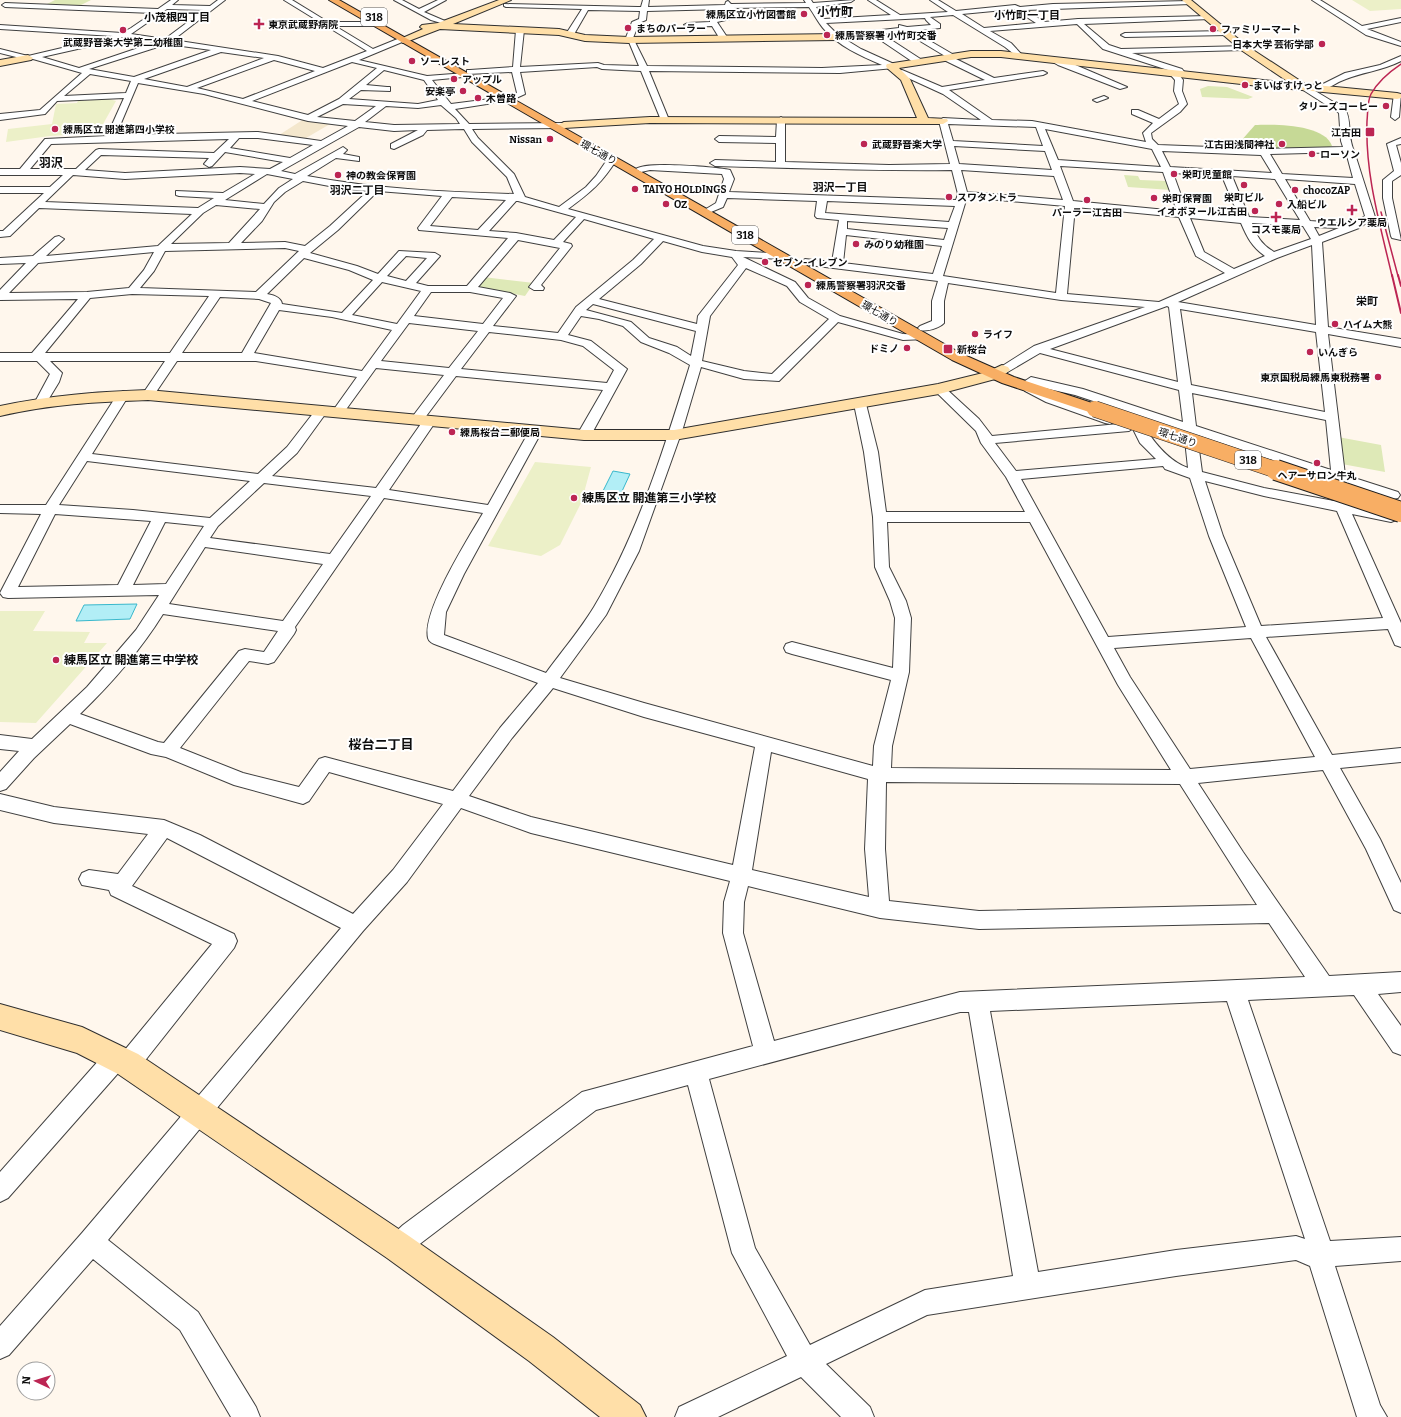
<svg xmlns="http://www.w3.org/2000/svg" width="1401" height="1417" viewBox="0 0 1401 1417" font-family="Bitter,'Noto Sans JP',serif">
<rect width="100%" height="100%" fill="#fff7ed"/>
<path fill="#f4e7cd" d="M304,119L330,124L301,141L276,137Z"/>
<path fill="#dee9b7" d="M55,0H91L77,7L45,5Z
M1208,86L1227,87L1253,97L1248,99L1202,97L1200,89Z
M1124,175L1138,176L1140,180L1167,181L1171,190L1128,187Z
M483,277L534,283L525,296L477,287Z
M1338,437L1381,445L1385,472L1342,464Z"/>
<path fill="#c6d996" d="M1255,125C1274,124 1325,124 1332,146C1323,151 1256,152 1245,149C1242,148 1241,145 1240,142Z"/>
<path fill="#ecf0c8" d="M1352,0H1401V9L1370,11Z
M109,99L116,101L98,133L50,136L6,142L8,129L52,124L56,104L77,103L78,101Z
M535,462L591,467L585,489L586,493L560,545L541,556L488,546Z
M0,611H45L33,631L90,632L84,643H107L36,723L0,722Z"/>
<path fill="#b2eef6" stroke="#39b8cc" d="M613,471L630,474L617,502L599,499Z
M137,604L130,619L76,621L84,605Z"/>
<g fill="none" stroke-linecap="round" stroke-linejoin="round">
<g stroke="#404040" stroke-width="2">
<path id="street" d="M171,0H178L172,5L210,6L218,0H225L173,40L278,56L323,68L367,51L284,0H292L328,22H377V26H335L373,49L400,38L407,40L359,60L427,76L466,73L467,75L463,77L432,80L451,104L506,97L510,99L506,101L455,109L469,124L567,123V127L564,128L472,129L478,138L514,174L525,197L559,207L586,187L596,176L609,157H615L617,159C602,183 591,192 568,209L703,246L736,251L785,254L786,256L785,258L781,259L743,257L795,282L808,298L840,316L903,334L926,335L928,337L926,339L903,340L838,322L779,381L744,379L701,367L683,428L639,551L606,615L560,678L644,703L873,766L874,746L891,680L792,654L786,652L784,648L786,644L792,642L893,668L895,618L890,601L875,567L873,517L864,452L854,404L860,400L866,404L878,452L886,512H1025L1006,477L981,443L976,431L933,389L939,385L943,386L979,419L992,436L1129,423L1135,427L1129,431L995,443L1016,471L1156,459L1140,443L1134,431L1140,427L1145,428C1156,445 1169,461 1188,468L1184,431L1075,395L1027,384L1025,381L1031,377L1083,389L1183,422L1179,390L1040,353L1006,373L1002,374L996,370L1034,346L1145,307L1061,300L948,283L944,301V323C939,328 927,332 920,330L918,328L920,326L932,321V301L938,281L801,264L800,262L805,259L832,262L839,220L817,218L815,216L817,201L727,198L723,207L711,212L706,209L716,203L724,179L722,174L650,170L641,172L636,169C645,161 716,167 730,170L734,179L729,192L956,200L958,194L952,170C873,171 794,168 715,166L710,163L715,160L776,162V143L719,142L715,139L719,136L776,137L777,120L781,117L785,120V162L889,165L950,164L939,121L943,118L981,120L943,94L895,72L902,70L942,87L985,80L944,60L945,56L905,32L882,34L922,60V64H916L873,35L843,38L861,49L894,64V68L840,73L649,71L669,120L665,123L661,120L641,71L602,69L597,67L520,72L525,94L514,99L510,97L517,93L512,72L467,74V70H470L513,67L516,30L520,28L524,30L520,67L598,63L604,65L639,66L629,42L625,40L632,22L639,19L640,11L588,10L573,36H570L566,34L582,9L506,7L504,6V4L638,7H641L643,0H649L648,7L725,5L726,2L728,1L731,4L806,3L804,0H811L813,3L854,0L851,2L816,7L824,19L891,15L868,0H876L900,15L948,12L930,0H938L956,11L1015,5L1020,7L1053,4L1189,1L1191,2V4L1026,10L1044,22L1078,19L1208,16L1210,17V19L1084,24L1109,45L1121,49L1247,46L1248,48L1244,50L1132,53L1182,69L1186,74L1180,76L1183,80L1182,91L1187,104L1180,112L1151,133L1152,139L1158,145L1264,149L1343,147L1341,141L1339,113L1300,88L1307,86L1345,109C1352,120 1347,136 1354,151L1375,217L1359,228L1322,242L1328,327L1401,339V347L1328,334L1345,475L1398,492L1400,495L1398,498L1393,499L1346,484L1349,504L1391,512L1396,514L1398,517L1396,520L1391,522L1352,514L1401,623V647L1395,645L1388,629L1266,637L1332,755L1401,748V762L1340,768L1380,839L1401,883V913L1394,910L1366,849L1323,770L1198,783L1243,852L1329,976L1401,972V992L1378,994L1401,1026V1055L1393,1052L1354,995L1248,1000L1330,1241L1401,1237V1261L1335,1266L1380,1405L1387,1417H1357L1310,1266L1296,1260L1176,1276L927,1315L826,1364L870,1407L874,1417H841L801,1377L718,1417H675L679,1407L787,1356L732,1253L688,1085L596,1110L421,1243L407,1256L398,1259L389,1256L386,1247L389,1238L403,1225L582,1092L753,1046L723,933L724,902L730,881L531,833L461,808L407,882L363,931L108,1240L198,1312L256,1407L260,1417H231L180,1330L93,1259L9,1355L0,1359V1326L82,1233L341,928L167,838L132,886L234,934L237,941L234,948L136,1072L128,1075L120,1071L8,1198L0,1202V1172L108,1050L116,1047L124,1051L212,944L111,895L109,890L82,885L79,879L82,873L89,870L118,874L148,834L54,823L0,810V794L54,807L164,820L200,835L353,914L393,870L443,804L329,772L309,801L303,804L234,785L166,757L151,754L70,724L34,758L6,789L0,791V772L19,751L0,749V735L32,739L87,687L136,630L159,595L8,598L3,597L0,593L41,514L0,513V505H46L117,395L123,391L129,395L92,454L258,474L287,447L318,407L322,406L328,410L326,413L297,453L272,476L376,488L425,418L430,417L436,421L389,490L488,505L531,428H541L542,431L464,574L446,612L444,635L546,673C562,651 580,630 594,607C638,534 665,446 690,365L669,353L641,342L623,326L599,319L581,316L568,335L591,341L627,369L591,435L584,439L577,435L603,390L456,376L421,423L416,424L410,420L444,375L376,368L342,415L338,416L332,412L357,377L256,361H177L152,398L148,399L142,395L165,361H50L62,373L59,382L45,405H37L35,402L50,374L37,361H0V353H32L78,299L0,300V290L26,263L0,264V258L33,256L55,237L59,236L64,239L46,256L158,246L192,214L39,208L10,236L0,237V231H3L44,193H0V187H50L63,175H0V169H20L45,139L107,136L124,98L57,101L45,114L0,120V114L40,110L82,73L33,59L28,60L0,53V49L28,56L113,36L0,29V25L122,33L131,28L153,13L5,7L2,5L5,3L158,9ZM809,7C814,14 818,22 823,28C838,46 861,56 882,65L822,68L647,66L633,38L639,23L646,20L647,11L725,9V16L710,19V22L688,23L684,25L688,27L712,26L720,39H723L727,37L717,22L730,19L732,8ZM167,9L204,10L165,39L131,34ZM1014,9L1036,23L984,28L962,14ZM953,15L1005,47L1019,58L1023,56L1011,43L990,31L1077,24L1103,49L1171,71L1169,73L1175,80L1174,91L1179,104L1159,119L1138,110H1132V114L1153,123L1143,133L1146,142L1032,121L992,120L949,90L1043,75L1047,73L1043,71L994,78L954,58V55L913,31L940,28V24L930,17ZM925,18L926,20L931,25L907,27L899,25V28L838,35L826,23ZM123,37L156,42L79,68L42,57L113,41ZM167,44L211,50L134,77L89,69ZM221,52L264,58L187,87L144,79ZM274,60L315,71L243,99L197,88ZM352,62L377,68L339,99L308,115L252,101ZM384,70L424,80L438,100L418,104L349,99L361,90L390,91V87H387L366,85ZM90,74L131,81L126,93L64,96ZM138,83L204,94L308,121L348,126L321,141L258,132L116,135ZM343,104L376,106L355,121L317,117ZM441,105L456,118L460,124L394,125L365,122L386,106L418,108ZM948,124L1036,127L1043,146L953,141ZM359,127L394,131L418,130L391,144V148L394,149L423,135L427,130L464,129L472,142L507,177L514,194C446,192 375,189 307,176L336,158L359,161V157L343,154L347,150L343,147L295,174L281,171ZM1045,129L1152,149L1161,167L1058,160ZM239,138H258L313,145L290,158L230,148ZM229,139L214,153L99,149L96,150L76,169H30L51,144ZM954,146L1045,151L1052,170L959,164ZM1162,151L1261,155L1272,173L1170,167ZM225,152L283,162L270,169L240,167L125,173L85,170L101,155L209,158L204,164L209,167L212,166ZM1346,152L1353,178L1282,174L1270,154ZM1060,166L1163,172L1177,211L1073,201ZM961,170L1054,176L1063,200L967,192ZM240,173L255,174L223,193L176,191V195L179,196L214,198L198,208L45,202L73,175L125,179ZM1173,173L1222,176L1239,217L1187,212ZM267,174L293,179L279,188L264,204L225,200ZM1232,176L1275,179L1300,220L1249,217ZM1285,179L1355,184L1365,216L1352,224L1310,221ZM303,181L345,189L368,191L330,226L305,246L285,242L241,243L262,221L274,202L285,192ZM378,191L442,196L418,228L419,230L508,238L467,286H428L416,283L440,256L435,253L399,251L378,274L357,266L310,253L338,230ZM452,197L506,200L478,230L430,226ZM967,197L1065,206L1056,293L943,276ZM516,201H518L576,217L554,240L516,233L489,231ZM827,201L955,206L949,222L825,213ZM216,205L260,209L229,243L171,244L203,213ZM1075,207L1179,217L1196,256L1225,273L1159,302L1067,294ZM1190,218L1241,223C1247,237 1252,247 1265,256L1234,269L1204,252ZM584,219L654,239L633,260L576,307L558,333L493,326L516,296L510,293L478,287L518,240L560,248L529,287L534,290H543L544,288L541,285L572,246L571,244L563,242ZM847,221L948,228L944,240L847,229ZM1252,223L1303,226L1311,239L1274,252C1261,244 1257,237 1252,223ZM1314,227L1339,228L1319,236ZM846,235L942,246L933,274L843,263ZM663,241L702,252L732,257L738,265L698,316L697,324L599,299L641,264ZM1312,245L1316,325L1178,302L1277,258ZM285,248L299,251L256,292L140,288L154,271L165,251ZM154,252L144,270L129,288L87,292L9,293L38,263ZM406,256L427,258L406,281L387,276ZM304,258L349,270L373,280L342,313L282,304C281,297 273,295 267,294ZM746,268L787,286L800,302L829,319L772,374L744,371L702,361L710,316ZM382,282L421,291L397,324L352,315ZM431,292H470L503,298L483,324L414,316ZM132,294L209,296L170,353H45L90,298ZM220,297L259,299L271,303L242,353H182ZM593,304L696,331L691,356L677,347L649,338L631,322L586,310ZM1167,306L1169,307L1178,382L1050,349ZM1180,309L1316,332L1325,412L1191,385ZM279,310L332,317L392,330L362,371L254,353ZM409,323L478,331L449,368L381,361ZM489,332L561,340L583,346L614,370L607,383L461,369ZM1192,393L1326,420L1331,470L1196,426ZM1197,435L1332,480L1334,501L1264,488L1202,472ZM87,461L250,481L210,518L133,510L59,505ZM1163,466L1165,469L1190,478L1209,536L1246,627L1108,637L1021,479ZM1205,481L1264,496L1337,511L1383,618L1261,626L1223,536ZM264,483L371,496L330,554L210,538L218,526ZM384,498L483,513C468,539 422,611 428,638C429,642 434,644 437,645L538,683L500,728L453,791L325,757L319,759L299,787L243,773L180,748L249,661L268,664L274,662L294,634L296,630L295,627ZM55,514L151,521L118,585L18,587ZM165,522L204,526L166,584L133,585ZM887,522H1030L1118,685L1171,770L891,768L892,746L909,672L911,618L906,601L889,567ZM205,547L323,564L283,621L169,604ZM163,614L278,631L264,652L245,649L239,651L164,743L158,742L80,714C111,684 140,651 163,614ZM1251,638L1315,757L1190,769L1130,677L1114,648ZM553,688L644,717L755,747L733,865L531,817L469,796L512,738ZM771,752L868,779L865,849L869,897L752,870ZM886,782L1180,784L1257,905L979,911L889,901L885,849ZM748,886L880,918L979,929L1269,923L1305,977L960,992L774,1041L743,933L744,902ZM1227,1001L1305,1239L1296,1236L1176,1250L1038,1272L990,1011ZM960,1012H969L1013,1276L925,1290L810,1345L755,1248L709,1079Z
M394,0H402L419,9L438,0H446L424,12L445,21L441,23L431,20Z
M1312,0H1320L1362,26L1401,18V22L1367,29L1401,42V46L1366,35Z
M1225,31H1228V35L1125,37L1121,35L1125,33Z
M1401,56V61C1382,71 1361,72 1341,81C1334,84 1319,95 1313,89L1345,73L1380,65Z
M1053,58H1059L1127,87L1120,89L1058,65L1053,62Z
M1394,94H1401L1399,117L1395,120L1391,117Z
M1104,96L1108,98L1097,102L1093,100Z
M1401,138V144L1396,145L1401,163V175L1392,181V198L1401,240L1392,238L1391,236L1383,198V180L1394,171L1387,144Z
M1029,384L1054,396L1115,417L1116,420L1110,424L1105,423L1046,402L1025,391L1023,388Z"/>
</g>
<g stroke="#2f2f2f" stroke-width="2">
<path id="secondary" d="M499,0H511L453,24L559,29L585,35L629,37L837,34L842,37L837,40L629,43L585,41L559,35L440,29L406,42L403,43L398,40L423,29L420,27L422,25L438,23Z
M1182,0H1191L1247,46L1305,84L1397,93L1401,94V98L1397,99L1259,86L1001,57H971L899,68L910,79L928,118L947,119L948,121L943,124L650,123L564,128L558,125L564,122L650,117L917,118L901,80L887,68L886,66L887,64L971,51H1001L1290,83L1241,50Z
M28,55L33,58L31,60L0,66V60Z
M1002,365L1008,367L1010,370L999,378L939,394L674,440H584L148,400C95,402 52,404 0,416V406C51,395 96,392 148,390L584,430H674L938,384L987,372Z
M0,1004L82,1027L138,1054L409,1236L553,1337L640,1405L646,1417H600L529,1361L387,1258L118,1074L77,1053L0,1030Z"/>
</g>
<g stroke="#1e1e1e" stroke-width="2">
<path id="primary" d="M329,0H339L962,354L1014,377L1101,406L1103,409L1101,412L1095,414L1002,383L952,360Z"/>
</g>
<use href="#street" fill="#fff" fill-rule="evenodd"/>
<use href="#secondary" fill="#ffdfa8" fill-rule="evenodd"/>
<use href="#primary" fill="#f8ae64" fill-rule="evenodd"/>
<path stroke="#bc2553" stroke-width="1.5" d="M1381,212L1398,276
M1392,276C1380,224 1365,175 1367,121C1368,112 1367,102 1371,94C1378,81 1389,72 1401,64"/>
<path stroke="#bc2553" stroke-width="2" d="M1392,275L1401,313
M1398,275L1401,286"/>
<g stroke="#1e1e1e" stroke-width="17" stroke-linecap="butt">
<path id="primary-bridge-far1" d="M1095,409L1279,471"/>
</g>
<g stroke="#1e1e1e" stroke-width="22" stroke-linecap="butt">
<path id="primary-bridge" d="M1276,470L1401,512"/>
</g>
<use href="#primary-bridge-far1" stroke="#f8ae64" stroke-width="16"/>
<use href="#primary-bridge" stroke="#f8ae64" stroke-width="20"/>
</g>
<g fill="#bc2553" stroke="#fff" stroke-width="1.5">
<circle cx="804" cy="14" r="4"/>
<path d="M257 18h4v4h4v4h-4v4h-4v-4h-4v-4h4z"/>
<circle cx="628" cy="28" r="4"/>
<circle cx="1213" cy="29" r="4"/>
<circle cx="123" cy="30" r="4"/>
<circle cx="827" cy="35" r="4"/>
<circle cx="1322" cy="44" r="4"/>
<circle cx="412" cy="61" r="4"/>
<circle cx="454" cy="79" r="4"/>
<circle cx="1245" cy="85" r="4"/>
<circle cx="463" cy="91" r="4"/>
<circle cx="478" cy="98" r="4"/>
<circle cx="1386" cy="106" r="4"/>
<circle cx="55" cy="129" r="4"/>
<rect x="1365" y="127" width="10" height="10" rx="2"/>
<circle cx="550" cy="139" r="4"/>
<circle cx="864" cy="144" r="4"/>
<circle cx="1282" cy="144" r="4"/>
<circle cx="1312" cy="154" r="4"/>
<circle cx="1174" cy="174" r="4"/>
<circle cx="338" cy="175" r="4"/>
<circle cx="1244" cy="185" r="4"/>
<circle cx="635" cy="189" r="4"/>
<circle cx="1295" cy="190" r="4"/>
<circle cx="949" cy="197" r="4"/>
<circle cx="1154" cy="198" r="4"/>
<circle cx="1087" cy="200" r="4"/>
<circle cx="666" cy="204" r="4"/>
<circle cx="1279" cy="204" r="4"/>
<path d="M1350 204h4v4h4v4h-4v4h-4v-4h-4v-4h4z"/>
<circle cx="1255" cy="211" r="4"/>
<path d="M1274 211h4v4h4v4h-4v4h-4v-4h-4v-4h4z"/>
<circle cx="856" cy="244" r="4"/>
<circle cx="765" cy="262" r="4"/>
<circle cx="808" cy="285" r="4"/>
<circle cx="1335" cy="324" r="4"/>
<circle cx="975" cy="334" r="4"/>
<circle cx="907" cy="348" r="4"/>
<rect x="943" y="344" width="10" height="10" rx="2"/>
<circle cx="1310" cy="352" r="4"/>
<circle cx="1378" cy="377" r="4"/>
<circle cx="452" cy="432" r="4"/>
<circle cx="1317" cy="463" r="4"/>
<circle cx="574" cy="498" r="4"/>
<circle cx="56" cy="660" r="4"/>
</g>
<g text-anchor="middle" stroke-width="4" stroke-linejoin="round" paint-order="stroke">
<g font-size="10" font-weight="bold" fill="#0d0d0d" stroke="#fff" text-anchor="start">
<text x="796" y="18" text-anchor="end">練馬区立小竹図書館</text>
<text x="268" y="28">東京武蔵野病院</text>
<text x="636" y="32">まちのパーラー</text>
<text x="1221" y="33">ファミリーマート</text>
<text x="835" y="39">練馬警察署 小竹町交番</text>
<text x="123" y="46" text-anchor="middle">武蔵野音楽大学第二幼稚園</text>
<text x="1314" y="48" text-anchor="end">日本大学 芸術学部</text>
<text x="420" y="65">ソーレスト</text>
<text x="462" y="83">アップル</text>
<text x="1253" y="89">まいばすけっと</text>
<text x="455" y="95" text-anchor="end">安楽亭</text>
<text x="486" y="102">木曽路</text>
<text x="1378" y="110" text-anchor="end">タリーズコーヒー</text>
<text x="63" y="133">練馬区立 開進第四小学校</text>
<text x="1361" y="136" text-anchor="end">江古田</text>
<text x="542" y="143" text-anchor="end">Nissan</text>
<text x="872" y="148">武蔵野音楽大学</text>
<text x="1274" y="148" text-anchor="end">江古田浅間神社</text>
<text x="1320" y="158">ローソン</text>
<text x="1182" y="178">栄町児童館</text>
<text x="346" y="179">神の教会保育園</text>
<text x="643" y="193">TAIYO HOLDINGS</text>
<text x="1303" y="194">chocoZAP</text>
<text x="957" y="201">スワタントラ</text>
<text x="1244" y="201" text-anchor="middle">栄町ビル</text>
<text x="1162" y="202">栄町保育園</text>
<text x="674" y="208">OZ</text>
<text x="1287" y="208">入船ビル</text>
<text x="1247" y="215" text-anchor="end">イオボヌール江古田</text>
<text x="1087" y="216" text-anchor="middle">パーラー江古田</text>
<text x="1352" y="226" text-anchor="middle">ウエルシア薬局</text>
<text x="1276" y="233" text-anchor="middle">コスモ薬局</text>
<text x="864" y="248">みのり幼稚園</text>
<text x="773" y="266">セブン-イレブン</text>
<text x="816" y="289">練馬警察署羽沢交番</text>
<text x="1343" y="328">ハイム大熊</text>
<text x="983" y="338">ライフ</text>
<text x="899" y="352" text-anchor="end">ドミノ</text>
<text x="957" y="353">新桜台</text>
<text x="1318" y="356">いんぎら</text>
<text x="1370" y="381" text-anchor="end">東京国税局練馬東税務署</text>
<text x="460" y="436">練馬桜台二郵便局</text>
<text x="1317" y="479" text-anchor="middle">ヘアーサロン牛丸</text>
</g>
<g font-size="10" fill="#0d0d0d" stroke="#fff">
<text transform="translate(599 152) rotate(29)" y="4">環七通り</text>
<text transform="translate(880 313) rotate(30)" y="4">環七通り</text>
<text transform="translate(1178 437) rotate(18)" y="4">環七通り</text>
</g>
<g font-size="11" font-weight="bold" fill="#0d0d0d" stroke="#fff">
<text x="1027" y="19">小竹町一丁目</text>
<text x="177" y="21">小茂根四丁目</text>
<text x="840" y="191">羽沢一丁目</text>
<text x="357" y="194">羽沢二丁目</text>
<text x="1367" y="305">栄町</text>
</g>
<g fill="#fff" stroke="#565656" stroke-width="1">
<rect x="361" y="8" width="26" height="18" rx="3"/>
<rect x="732" y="226" width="26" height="18" rx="3"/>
<rect x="1235" y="451" width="26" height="18" rx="3"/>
</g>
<g font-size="11" font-weight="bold" fill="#0d0d0d">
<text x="374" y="21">318</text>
<text x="745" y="239">318</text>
<text x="1248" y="464">318</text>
</g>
<g font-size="12" font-weight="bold" fill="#0d0d0d" stroke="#fff">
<text x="835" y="16">小竹町</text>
<text x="51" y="167">羽沢</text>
</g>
<g font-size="12" font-weight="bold" fill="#0d0d0d" stroke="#fff" text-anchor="start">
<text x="582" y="502">練馬区立 開進第三小学校</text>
<text x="64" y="664">練馬区立 開進第三中学校</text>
</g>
<g font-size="13" font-weight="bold" fill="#0d0d0d" stroke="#fff">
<text x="381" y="749">桜台二丁目</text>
</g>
</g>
<g transform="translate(36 1381) rotate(274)"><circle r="19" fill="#ffffff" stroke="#9e9e9e"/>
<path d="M0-3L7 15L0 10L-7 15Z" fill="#bc2553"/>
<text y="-6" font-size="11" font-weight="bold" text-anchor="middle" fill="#0d0d0d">N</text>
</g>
</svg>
